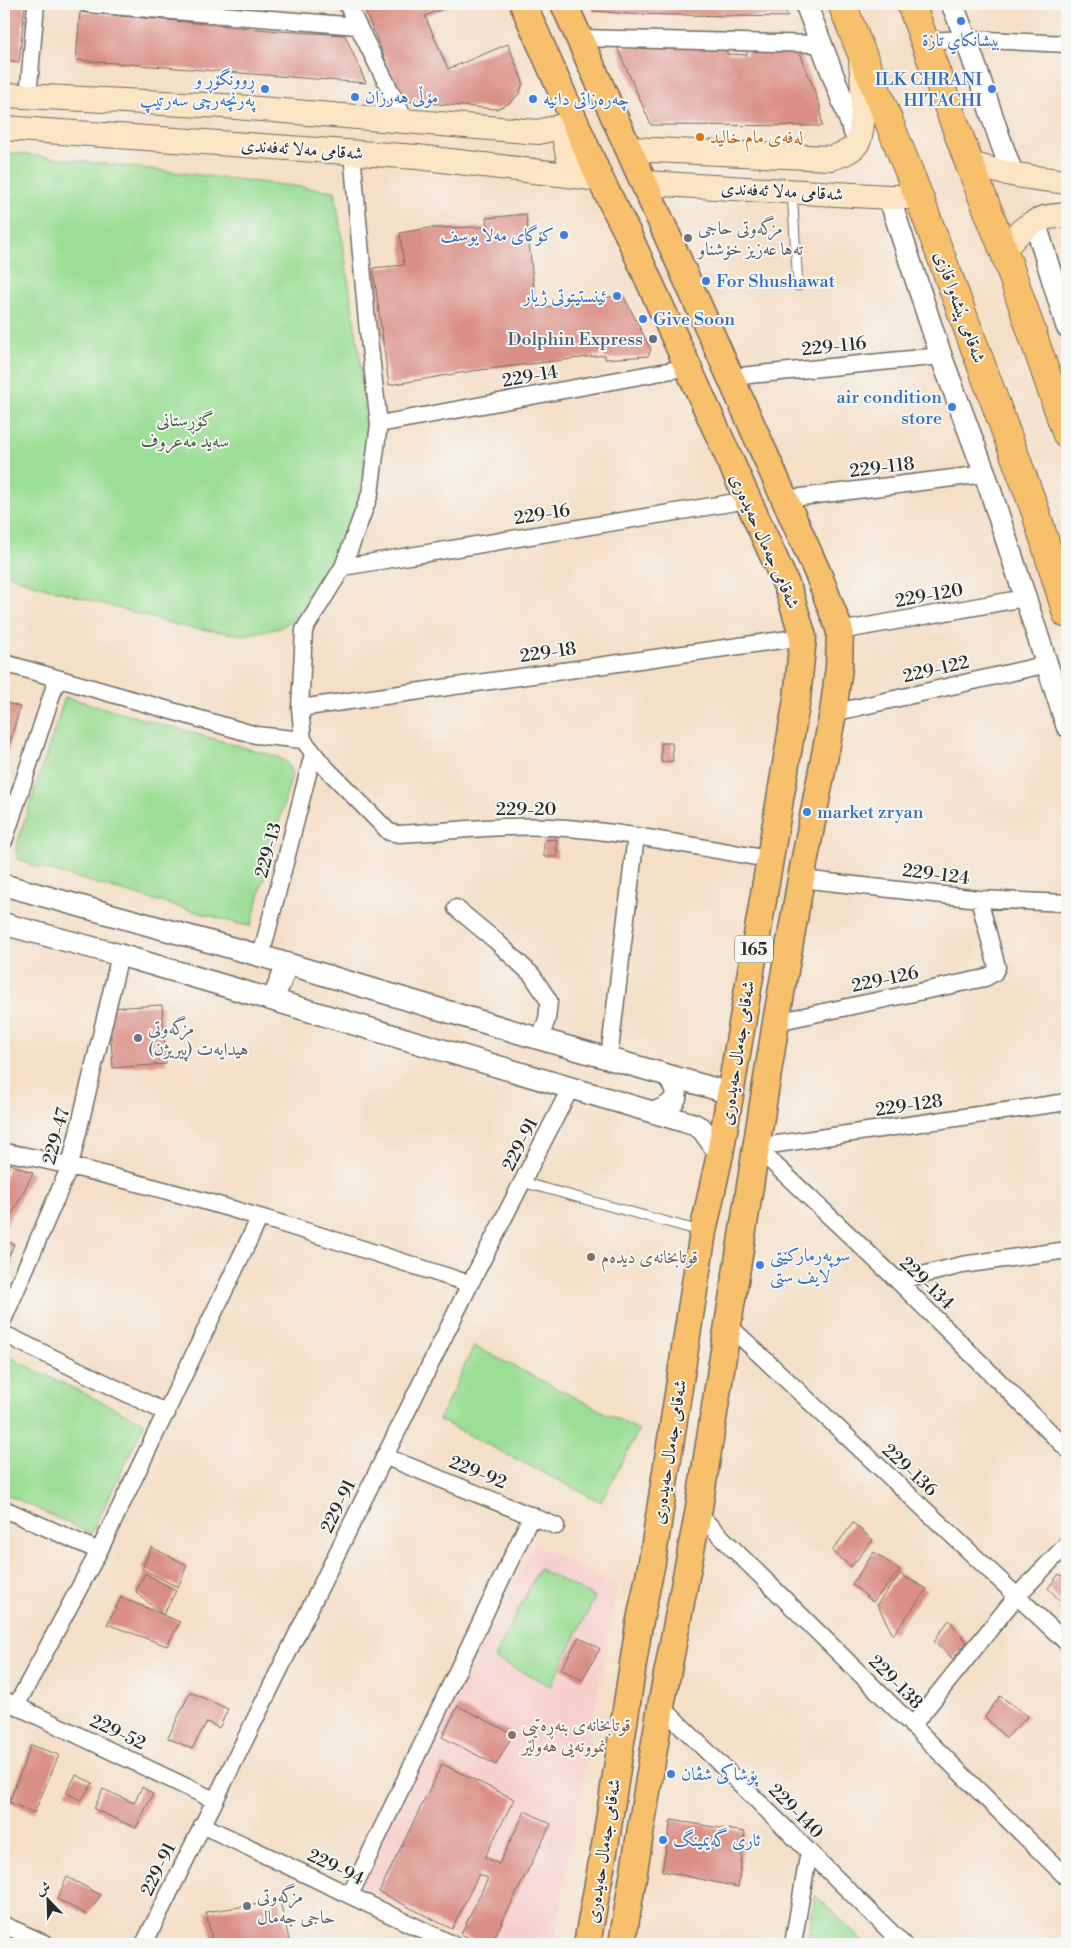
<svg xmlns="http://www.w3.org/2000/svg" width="1071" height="1948" viewBox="0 0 1071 1948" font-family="'Libre Bodoni',Amiri,serif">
<rect width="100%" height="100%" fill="#f6f6f2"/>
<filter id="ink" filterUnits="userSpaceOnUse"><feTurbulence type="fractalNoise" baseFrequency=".02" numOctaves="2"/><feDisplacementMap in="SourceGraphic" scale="10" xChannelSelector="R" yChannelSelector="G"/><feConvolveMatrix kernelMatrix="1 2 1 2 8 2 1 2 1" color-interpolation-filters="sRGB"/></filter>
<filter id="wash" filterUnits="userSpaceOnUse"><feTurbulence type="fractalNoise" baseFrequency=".0096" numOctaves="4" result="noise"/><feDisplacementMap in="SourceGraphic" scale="20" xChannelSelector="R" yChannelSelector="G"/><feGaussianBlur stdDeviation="1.12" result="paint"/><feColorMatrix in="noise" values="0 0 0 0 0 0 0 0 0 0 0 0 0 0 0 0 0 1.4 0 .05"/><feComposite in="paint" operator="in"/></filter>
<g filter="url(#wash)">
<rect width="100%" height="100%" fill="#f4dfc7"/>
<path fill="#f7d0cd" d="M535,1545L617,1586L553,1944H476L355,1885Z"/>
<path fill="#9bde95" stroke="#638460" d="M4,152L335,191L360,359L367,428L363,472L353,520L311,601L298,616L280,628L243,635L184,627L26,582L4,572Z
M65,697L278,757L287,763L292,774L251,926L239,924L31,865L17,858L16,849L18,841Z
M474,1346L639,1430L601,1502L439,1420Z
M7,1356L145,1423L91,1534L4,1493V1363Z
M539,1569L595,1597L551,1686L494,1658Z
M815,1895L866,1944H807Z"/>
<g id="blocks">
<path fill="#da8f86" d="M4,4H25L19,62L4,60Z
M362,4H455L425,16L448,69L508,44L523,82L520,93L510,103L496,109L403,101Z
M591,4H782L788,17L629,14L593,11Z
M80,12L280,31L345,35L366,83L76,60Z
M727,44V54L747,55V47H798L820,106L822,126L651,125L617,47Z
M526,214L536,309L623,295L651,350L648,356L605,359V355L472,371L389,385L373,268L404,265L400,233L429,228L487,227L486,218Z
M4,702L20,707L4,764Z
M661,743H672L673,761L661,762Z
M557,839V857H544V840Z
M162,1005L166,1064L113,1068L109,1008Z
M10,1164L33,1173L4,1230V1180Z
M4,1240L14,1244L4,1268Z
M853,1523L873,1540L851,1567L832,1551Z
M151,1547L187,1565L178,1587L142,1569Z
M874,1552L900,1570L873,1602L852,1584Z
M145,1573L176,1591L163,1615L180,1622L167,1646L107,1624L121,1597L163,1615L136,1592Z
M900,1574L927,1589L893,1635L877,1604Z
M1059,1574L1067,1579V1604L1065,1606L1048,1588Z
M949,1620L967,1642L953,1659L934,1641Z
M579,1637L600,1649L582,1680L561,1669Z
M190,1692L228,1709L219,1728L207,1722L192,1749L168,1738Z
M1000,1696L1028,1716L1006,1738L985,1717Z
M458,1706L513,1734L496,1765L442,1737Z
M31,1745L59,1755L34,1813L9,1802Z
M442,1764L514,1799L485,1857L499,1864L525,1811L551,1824L491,1944H482L461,1934L488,1878L479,1874L452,1929L379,1892Z
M76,1775L93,1783L81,1800L66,1793Z
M142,1787L153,1794L136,1828L94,1809L103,1789L134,1803Z
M671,1820L745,1832L738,1887L662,1871Z
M67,1877L101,1895L87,1915L57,1899Z
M280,1901L290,1944H213L206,1912Z"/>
</g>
</g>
<g filter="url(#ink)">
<use href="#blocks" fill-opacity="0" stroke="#716a62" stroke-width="1"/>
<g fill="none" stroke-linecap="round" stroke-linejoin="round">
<g stroke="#716a62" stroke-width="11">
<path id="service" d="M792,191L798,286
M522,1182L700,1231"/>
</g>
<g stroke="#716a62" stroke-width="19">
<path id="minor" d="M88,4L357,26
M347,4L405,120
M580,38L821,44
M925,41L967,39L1067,44
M28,97L36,4
M352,152L367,322L379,424L370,494L343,567L304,630L300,708L303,740L323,765L389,832L399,834C449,831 500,825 551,827C624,831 696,847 769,859
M730,377L941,356
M379,424L689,367
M785,499L985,474
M343,567L748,500
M840,631L1025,598
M4,663L256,735L303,740
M300,708L803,637
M833,713L1048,664
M4,841L57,679
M801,879L979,899L1067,903
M456,908L496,941L532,975L549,1001L547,1019L540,1039
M261,956L313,754
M776,1022L985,978L994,973L997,967L979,899
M609,1058L636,836
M756,1147L898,1281L1067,1449
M756,1147L1067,1102
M4,1152C47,1159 90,1171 133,1182C247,1211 358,1247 470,1284
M898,1281L962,1265L1067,1250
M4,1318L70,1166L120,955
M727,1324L1067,1643
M4,1334L167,1413
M384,1456L556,1526
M4,1509L99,1551
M698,1514L1067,1878
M4,1700L214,1800
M16,1706L99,1551L260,1217
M661,1706L903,1944
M912,1726L1016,1597L1067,1544
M202,1825L452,1944
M350,1895L532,1515
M4,1925L46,1944
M144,1944L470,1284L571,1087
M793,1944L809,1851"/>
</g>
<g stroke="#716a62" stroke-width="24">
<path id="tertiary" d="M806,4L858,141
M952,4C976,60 991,119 1013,175
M889,197L941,356L985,474L1067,726
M1035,222L1067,327
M4,885L261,956L540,1039L730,1093
M4,924L120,955L693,1124L702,1129L720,1154
M273,1000L287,964
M656,1112C677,1104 683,1094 667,1076"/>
</g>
<g stroke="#716a62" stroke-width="26">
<path id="secondary" d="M4,95L224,106L538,132L576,123
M562,127L572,174
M4,128L417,157L600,179
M630,149L831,158C841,155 853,151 858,142C865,127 863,80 861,62
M969,163C1001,174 1033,178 1067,182
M645,183L889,197H919
M1004,251C1018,229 1040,213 1067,216"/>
</g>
<g stroke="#716a62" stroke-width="29">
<path id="primary" d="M523,4L600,179L627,232L789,591L803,637L797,699L720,1154L703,1232L652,1562L639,1625L606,1840L587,1944
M564,4L819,576L840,631L839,667L833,713L801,879L776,1022L698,1514L661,1706L622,1944"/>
</g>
<g stroke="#716a62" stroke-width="30">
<path id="trunk" d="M842,4L919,197L1036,513L1067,614
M911,4L969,163L1004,251L1067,435"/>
</g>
<use href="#service" stroke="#fff" stroke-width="9"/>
<use href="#minor" stroke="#fff" stroke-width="16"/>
<use href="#tertiary" stroke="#fff" stroke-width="21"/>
<use href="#secondary" stroke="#fce5c4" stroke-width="24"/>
<use href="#primary" stroke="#f8bf6c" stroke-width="26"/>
<use href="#trunk" stroke="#f8bf6c" stroke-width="28"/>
</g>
</g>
<g fill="#3f7fe0" stroke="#f6f6f2" stroke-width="2">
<circle cx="961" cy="21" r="5"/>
<circle cx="265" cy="89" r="5"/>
<circle cx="992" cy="89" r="5"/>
<circle cx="355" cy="97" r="5"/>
<circle cx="533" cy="99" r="5"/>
<circle cx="564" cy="235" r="5"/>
<circle cx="706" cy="281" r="5"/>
<circle cx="617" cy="296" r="5"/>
<circle cx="643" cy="319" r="5"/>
<circle cx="952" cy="407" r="5"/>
<circle cx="807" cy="812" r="5"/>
<circle cx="760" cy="1265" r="5"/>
<circle cx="671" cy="1774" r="5"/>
<circle cx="663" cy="1840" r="5"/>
</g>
<circle fill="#e8710a" stroke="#f6f6f2" stroke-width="2" cx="700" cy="137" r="5"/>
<g fill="#6b7280" stroke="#f6f6f2" stroke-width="2">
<circle cx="688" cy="238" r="5"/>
<circle cx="138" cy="1038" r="5"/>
<circle cx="247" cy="1906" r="5"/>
</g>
<circle fill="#5c6f8a" stroke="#f6f6f2" stroke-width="2" cx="653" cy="339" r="5"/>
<g fill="#8d6e63" stroke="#f6f6f2" stroke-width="2">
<circle cx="591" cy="1257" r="5"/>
<circle cx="512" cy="1735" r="5"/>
</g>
<g text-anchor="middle" stroke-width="4" stroke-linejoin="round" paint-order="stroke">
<rect fill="#f6f6f2" stroke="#686867" stroke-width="1" x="735" y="935.5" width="38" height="27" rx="4"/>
<g font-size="16" font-weight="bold" fill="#2b2b2b">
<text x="754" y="955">165</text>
</g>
<g font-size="18" fill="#366cbe" stroke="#f6f6f2" text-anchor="start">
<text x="961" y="46" text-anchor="middle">بيشانكاي تازة</text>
<text x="255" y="85" text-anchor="end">ڕوونگۆڕ و<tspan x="255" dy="21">پەرنچەرچی سەرتیپ</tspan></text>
<text x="982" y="85" text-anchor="end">ILK CHRANI<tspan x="982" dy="21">HITACHI</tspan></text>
<text x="365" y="103">مۆڵی هەرزان</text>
<text x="543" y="105">چەرەزاتی دانیە</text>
<text x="554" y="241" text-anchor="end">کۆگای مەلا یوسف</text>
<text x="716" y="287">For Shushawat</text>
<text x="607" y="302" text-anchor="end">ئینستیتوتی ژیار</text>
<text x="653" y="325">Give Soon</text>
<text x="942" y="403" text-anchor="end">air condition<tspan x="942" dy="21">store</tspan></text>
<text x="817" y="818">market zryan</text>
<text x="770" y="1261">سوپەرمارکێتی<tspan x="770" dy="21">لایف ستی</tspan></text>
<text x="681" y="1780">پۆشاکی شڤان</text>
<text x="673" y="1846">ئاری گەیمینگ</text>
</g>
<g font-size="18" fill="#c56008" stroke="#f6f6f2" text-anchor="start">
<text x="710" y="143">لەفەی مام خالید</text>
</g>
<g font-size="18" fill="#2b2b2b" stroke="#f6f6f2">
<text transform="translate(302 149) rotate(4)" y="6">شەقامی مەلا ئەفەندی</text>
<text transform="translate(782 191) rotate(3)" y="6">شەقامی مەلا ئەفەندی</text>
<text transform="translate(960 307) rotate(70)" y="6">شەقامی پێشەوا قازی</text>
<text transform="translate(834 346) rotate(-6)" y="6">229-116</text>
<text transform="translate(530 376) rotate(-10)" y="6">229-14</text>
<text transform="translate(882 467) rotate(-7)" y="6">229-118</text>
<text transform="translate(542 514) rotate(-9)" y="6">229-16</text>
<text transform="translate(765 541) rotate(66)" y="6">شەقامی جەمال حەیدەری</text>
<text transform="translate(929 595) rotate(-10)" y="6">229-120</text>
<text transform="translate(548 652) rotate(-8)" y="6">229-18</text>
<text transform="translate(936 669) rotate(-13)" y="6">229-122</text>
<text x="526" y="815">229-20</text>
<text transform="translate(268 850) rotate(-75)" y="6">229-13</text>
<text transform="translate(936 874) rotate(7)" y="6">229-124</text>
<text transform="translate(885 979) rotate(-12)" y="6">229-126</text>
<text transform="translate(737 1053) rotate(-81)" y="6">شەقامی جەمال حەیدەری</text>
<text transform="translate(909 1105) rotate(-8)" y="6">229-128</text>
<text transform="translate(56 1136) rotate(-75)" y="6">229-47</text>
<text transform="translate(520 1144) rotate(-63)" y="6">229-91</text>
<text transform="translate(927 1283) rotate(44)" y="6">229-134</text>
<text transform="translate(669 1452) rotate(-81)" y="6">شەقامی جەمال حەیدەری</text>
<text transform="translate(910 1470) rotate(43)" y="6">229-136</text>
<text transform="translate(478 1472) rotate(22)" y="6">229-92</text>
<text transform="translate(338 1506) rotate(-64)" y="6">229-91</text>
<text transform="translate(896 1682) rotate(45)" y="6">229-138</text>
<text transform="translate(118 1732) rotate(25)" y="6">229-52</text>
<text transform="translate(796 1811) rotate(45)" y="6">229-140</text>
<text transform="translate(603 1851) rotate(-81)" y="6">شەقامی جەمال حەیدەری</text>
<text transform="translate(336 1867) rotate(26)" y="6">229-94</text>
<text transform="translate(158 1869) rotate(-64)" y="6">229-91</text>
</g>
<g font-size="18" fill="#5b616d" stroke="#f6f6f2" text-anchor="start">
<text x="698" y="234">مزگەوتی حاجی<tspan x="698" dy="21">تەها عەزیز خۆشناو</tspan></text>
<text x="148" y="1034">مزگه‌وتی<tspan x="148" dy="21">هیدایه‌ت (پیریژن)</tspan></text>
<text x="257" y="1902">مزگەوتی<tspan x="257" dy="21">حاجی جەمال</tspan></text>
</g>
<g font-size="18" fill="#4e5e75" stroke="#f6f6f2" text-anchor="end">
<text x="643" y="345">Dolphin Express</text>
</g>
<g font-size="18" fill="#475846" stroke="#f6f6f2">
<text x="185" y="426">گۆڕستانی<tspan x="185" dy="21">سەید مەعروف</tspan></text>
</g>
<g font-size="18" fill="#785e54" stroke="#f6f6f2" text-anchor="start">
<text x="601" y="1263">قوتابخانەی دیدەم</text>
<text x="522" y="1731">قوتابخانەی بنەڕەتیی<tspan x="522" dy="21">نموونەیی هەولێر</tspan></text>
</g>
</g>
<rect width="1071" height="1948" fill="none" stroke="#f6f6f2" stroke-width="20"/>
<g transform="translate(48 1900) rotate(337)" stroke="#f6f6f2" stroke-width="4" paint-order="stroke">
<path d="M0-4L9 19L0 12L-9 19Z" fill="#2b2b2b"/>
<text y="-8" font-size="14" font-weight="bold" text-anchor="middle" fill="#2b2b2b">ش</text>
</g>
</svg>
